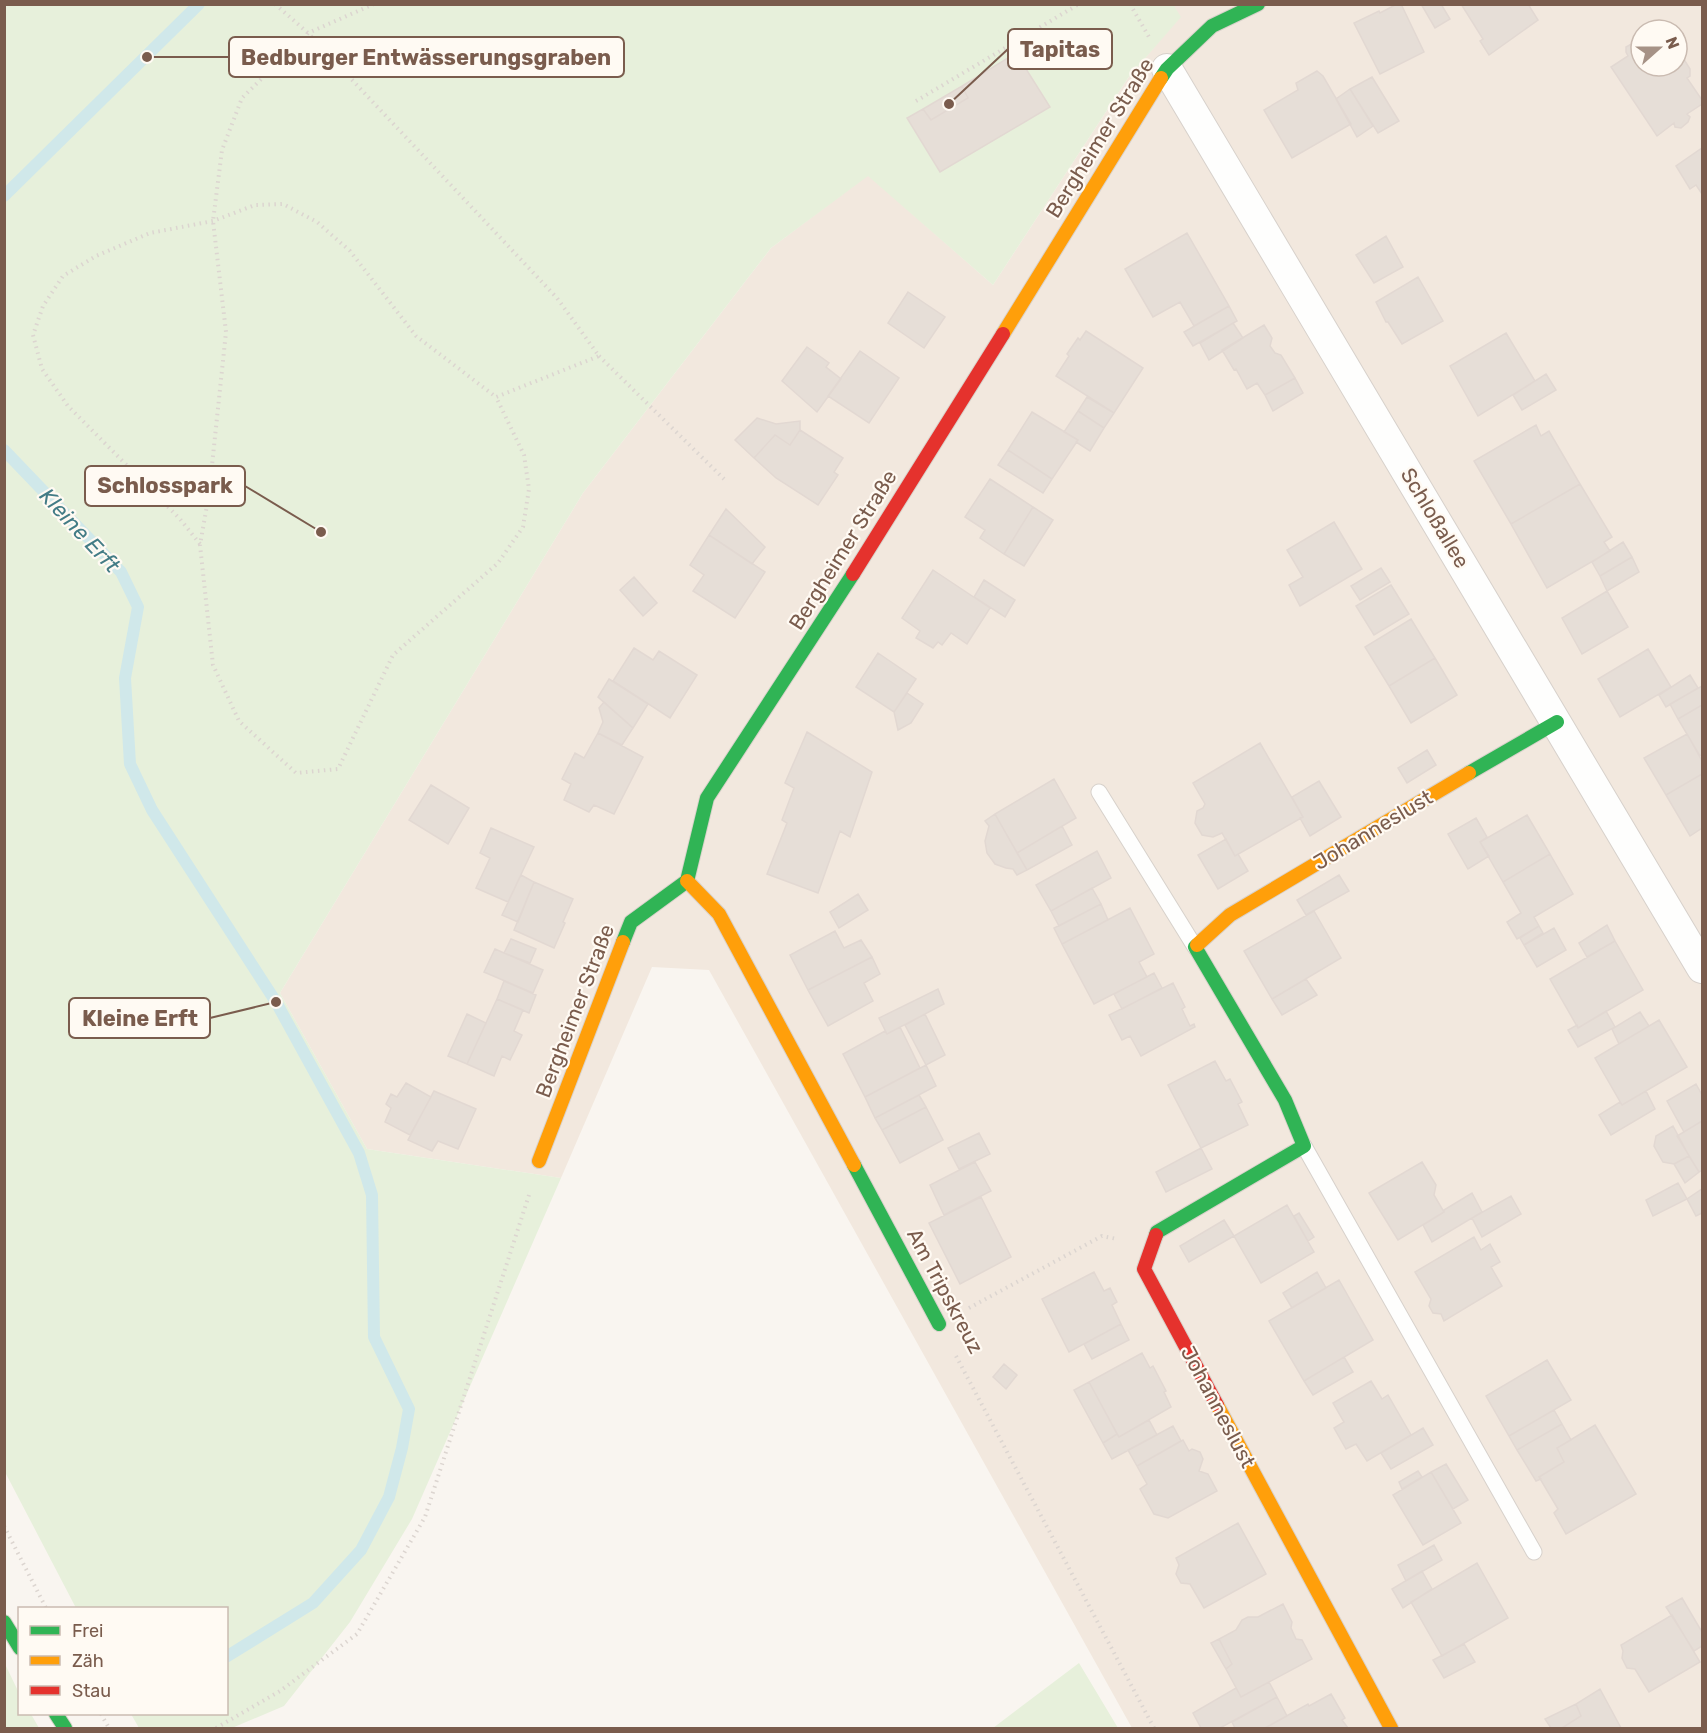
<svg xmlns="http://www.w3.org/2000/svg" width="1707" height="1733" viewBox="0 0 1707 1733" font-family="Rubik,sans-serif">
<rect width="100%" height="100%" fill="#f9f5f0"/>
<path fill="#f2e8de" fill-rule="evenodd" d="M1173,5H1702V1728H1132L709,970L652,967L561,1178L367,1149L280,993L583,493L771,248L868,175L993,285L1128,78L1180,17ZM1641,30H1677V66H1641Z"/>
<path fill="#e7f0db" d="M1173,4L1181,17L1128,78L993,285L868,176L771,248L583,493L280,993L367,1149L561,1178L412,1519L350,1622L284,1706L232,1728H139L131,1714H226V1608H76L5,1472L4,5Z
M1079,1663L1118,1728H993Z
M5,1664L19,1693L20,1714H31L39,1728H5Z"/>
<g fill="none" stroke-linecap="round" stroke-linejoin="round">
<path stroke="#d0e8ea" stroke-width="12" d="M4,196L199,4
M4,450L121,572L138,607L125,678L130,764L152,810L276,1002L359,1153L372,1195L374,1337L409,1409L402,1448L389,1497L361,1550L313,1603L226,1657"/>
</g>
<path fill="#e6ded7" stroke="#e2d8d2" stroke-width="1.5" d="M1397,4H1401L1424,52L1380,74L1354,23L1379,11L1380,13Z
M1421,4H1441L1450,19L1435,28Z
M1461,4H1528L1538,20L1489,55L1480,41L1483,39Z
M1635,42L1641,45V66H1677L1679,59L1685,61L1690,69V76L1687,78L1702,100V104L1687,114L1690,117L1688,122L1681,128L1675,127L1674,123L1657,136L1611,67L1628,56L1626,52V47Z
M1016,53L1050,107L940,172L907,118L923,109L931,120L968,98L962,86Z
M1317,71L1323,76L1351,124L1292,158L1264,110L1298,90L1296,83Z
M1372,77L1399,121L1378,133L1350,89Z
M962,86L968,98L931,120L923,109Z
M1350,89L1373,126L1357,137L1336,99Z
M1702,148V194L1696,185L1690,189L1676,166Z
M1187,233L1229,306L1194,326L1180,302L1153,317L1125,269Z
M1386,236L1403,267L1374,283L1356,255Z
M1418,277L1443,321L1402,344L1388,322H1386L1376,302Z
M908,292L945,317L924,348L888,323Z
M1229,306L1237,321L1193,346L1184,332Z
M1233,323L1243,338L1209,360L1200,343Z
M1264,325L1272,338L1270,346L1275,353L1281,355L1295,378L1265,395L1257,383L1247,389L1236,369L1234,370L1222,350Z
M1086,331L1143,368L1114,413L1056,376L1069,356L1067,354L1078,338L1080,340Z
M1506,333L1535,381L1478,416L1450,366Z
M807,347L829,363L826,367L841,379L817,412L782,381Z
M860,351L899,378L869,423L828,396Z
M1546,374L1556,390L1522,410L1513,395Z
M1295,378L1303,393L1273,411L1265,395Z
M1087,397L1114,413L1104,428L1078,411Z
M1078,411L1104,428L1090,451L1076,442L1078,440L1064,432Z
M1032,412L1078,440L1052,479L1008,450Z
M757,418L776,424L800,421V430L790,445L775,435L754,458L735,440Z
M1536,425L1541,436L1549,431L1580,484L1511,524L1474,461Z
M800,430L843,458L834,472L838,475L818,505L776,478L754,458L775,435L790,445Z
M1008,450L1052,479L1043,493L998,465Z
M990,479L1033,507L1004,554L980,538L985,530L965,517Z
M1580,484L1612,537L1604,542L1610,551L1547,588L1511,524Z
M1033,507L1053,520L1024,566L1004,554Z
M726,509L765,547L752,564L709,535Z
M1334,522L1362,569L1300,606L1289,585L1303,577L1287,550Z
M709,535L765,572L735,618L693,591L704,575L690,565Z
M1623,542L1632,557L1600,576L1592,562Z
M1632,557L1639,572L1607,591L1600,576Z
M1381,568L1390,582L1360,600L1351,586Z
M933,570L990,608L967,644L951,633L942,645L938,642L933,648L916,638L920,631L902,618Z
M634,577L657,603L643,616L620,590Z
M984,580L1015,600L1005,617L974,597Z
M1391,585L1409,614L1374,635L1356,606Z
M1607,591L1628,627L1582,654L1562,618Z
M1411,619L1435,658L1389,686L1365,647Z
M634,648L653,660L659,651L697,675L670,718L613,681Z
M1648,649L1671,687L1620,717L1598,679Z
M878,653L916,679L894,712L856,687Z
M1435,658L1457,695L1411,723L1389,686Z
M1690,675L1698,688L1666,707L1659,695Z
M609,679L648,704L633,728L598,697Z
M1702,686V705L1678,719L1670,704Z
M907,693L923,704L911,723L898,730L894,712Z
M604,702L633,728L622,745L598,733L603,722L599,708Z
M1702,705V754L1700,756L1678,719Z
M807,732L872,772L850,837L840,831L818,893L767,874L787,823L782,820L794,788L785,783Z
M598,733L643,757L614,814L594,805L589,812L564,800L571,784L562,779L575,753L584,758Z
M1687,734L1702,761V774L1666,795L1644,758Z
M1260,743L1303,817L1235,856L1222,833L1213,837L1202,835L1195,823L1197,811L1203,808L1205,804L1193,783Z
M1427,750L1436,765L1407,783L1398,768Z
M1702,774V828L1690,836L1666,795Z
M1054,779L1076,818L1017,853L995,814Z
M1319,781L1341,817L1310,836L1300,818L1303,817L1292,797Z
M431,785L469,808L448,844L409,820Z
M995,814L1027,870L1017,875L1013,869L1006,868L995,864L987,853L985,841L989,826L985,821Z
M1527,815L1550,854L1503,882L1480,842Z
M1476,818L1487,837L1480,842L1489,856L1468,869L1448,834Z
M1062,826L1072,845L1027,870L1017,853Z
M491,828L534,847L508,902L476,888L490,858L480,853Z
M1226,839L1235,856L1238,854L1248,871L1218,889L1198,855Z
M1097,851L1111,878L1051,911L1036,885Z
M1550,854L1573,894L1534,917L1539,926L1517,939L1507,922L1521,913L1503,882Z
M521,875L534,882L518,922L502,915Z
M1339,875L1349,891L1306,915L1297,900Z
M534,882L573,899L563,922L565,923L554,948L514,930Z
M1092,888L1101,904L1059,926L1051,911Z
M858,894L868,910L839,928L830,912Z
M1101,904L1108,920L1062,944L1054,928Z
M1130,908L1154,954L1139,962L1147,977L1094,1004L1062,944Z
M1314,911L1341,958L1272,999L1244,951Z
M1607,925L1615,941L1587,957L1579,943Z
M1539,926L1543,933L1524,945L1520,938Z
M1554,928L1566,950L1537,967L1524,945Z
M835,931L844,948L861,940L872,957L808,990L790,955Z
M511,939L536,949L530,963L504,953Z
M1615,941L1643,990L1578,1028L1550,979Z
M495,949L543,970L533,993L484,972Z
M872,957L880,974L864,983L873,1001L828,1026L808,990Z
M1154,973L1162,988L1122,1009L1114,994Z
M1306,979L1317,995L1282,1015L1272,999Z
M504,981L536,995L529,1013L497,999Z
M1173,983L1185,1007L1182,1009L1190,1026L1194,1024L1195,1027L1141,1056L1130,1036L1122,1040L1109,1015Z
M938,989L944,1004L887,1034L879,1018Z
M497,999L523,1010L514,1031L522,1035L510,1060L502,1056L494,1076L467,1064Z
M1606,1011L1615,1027L1578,1047L1568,1030L1577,1025L1578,1028Z
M1640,1012L1649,1026L1619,1044L1612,1029Z
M467,1014L486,1023L467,1064L448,1056Z
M925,1014L945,1055L926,1065L905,1025Z
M1659,1020L1687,1067L1622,1105L1595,1058Z
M900,1027L920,1068L865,1097L843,1054L885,1031L887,1034Z
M1215,1061L1226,1081L1230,1079L1242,1102L1238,1104L1248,1125L1201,1148L1168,1085Z
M926,1065L936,1086L875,1118L865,1097Z
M406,1083L431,1097L410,1135L385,1122L391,1108L386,1104L391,1094L397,1097Z
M1696,1084L1702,1095V1121L1684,1132L1667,1101Z
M434,1091L476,1109L458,1149L438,1141L432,1151L408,1140Z
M1646,1091L1655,1109L1611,1135L1599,1115L1620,1102L1622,1105Z
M919,1095L926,1107L882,1130L875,1118Z
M926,1107L943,1140L900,1163L882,1130Z
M1702,1121V1170L1699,1172L1677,1136Z
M1673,1126L1689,1156L1674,1164L1663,1162L1654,1146L1656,1136Z
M979,1133L990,1154L959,1169L948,1148Z
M1201,1148L1212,1169L1166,1192L1156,1172Z
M1689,1156L1699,1172L1685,1183L1674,1164Z
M975,1162L991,1191L944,1215L930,1185Z
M1422,1162L1436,1185L1434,1195L1444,1212L1398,1240L1369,1193Z
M1678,1183L1687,1199L1653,1216L1646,1200Z
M1702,1189V1213L1696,1216L1687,1199Z
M1472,1193L1482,1212L1432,1242L1423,1225L1444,1212V1210Z
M1511,1196L1521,1214L1482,1237L1472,1218Z
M981,1197L1011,1257L960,1284L929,1223Z
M1287,1205L1314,1252L1261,1283L1234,1236Z
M1299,1213L1314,1237L1308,1241L1294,1216Z
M1224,1220L1234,1236L1189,1262L1180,1246Z
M1474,1237L1481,1250L1490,1244L1500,1262L1491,1267L1502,1286L1444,1321L1441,1314L1433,1313L1429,1306L1431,1299L1415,1272Z
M1094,1272L1104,1291L1110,1288L1117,1302L1112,1305L1121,1324L1069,1352L1042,1299Z
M1317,1272L1326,1288L1292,1308L1283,1293Z
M1339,1280L1373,1340L1304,1381L1269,1321Z
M1121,1324L1129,1340L1092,1359L1084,1344Z
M1142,1353L1150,1368L1153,1366L1166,1391L1164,1392L1171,1407L1119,1437L1089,1382Z
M1344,1357L1353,1372L1313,1395L1304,1381Z
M1547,1360L1571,1400L1509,1436L1486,1396Z
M1004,1364L1017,1375L1006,1389L993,1377Z
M1371,1381L1382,1399L1388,1395L1411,1435L1367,1461L1356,1444L1346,1449L1334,1428L1344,1422L1333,1403Z
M1089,1382L1117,1434L1103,1443L1074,1390Z
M1554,1410L1562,1424L1517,1450L1509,1436Z
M1149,1420L1157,1435L1112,1459L1103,1443L1117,1434L1119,1437Z
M1562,1424L1571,1440L1557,1448L1564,1462L1539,1477L1541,1479L1536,1481L1517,1450Z
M1595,1425L1636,1494L1566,1534L1554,1513L1558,1509L1539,1477L1564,1462L1557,1448Z
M1173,1426L1181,1441L1137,1466L1128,1450Z
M1423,1428L1433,1445L1391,1469L1381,1453Z
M1183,1440L1189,1451L1192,1449L1200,1452L1203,1459L1199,1471L1208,1474L1217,1491L1168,1518L1154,1514L1140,1489L1147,1484L1137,1466Z
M1446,1464L1468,1500L1453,1509L1431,1472Z
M1418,1471L1422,1477L1402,1489L1399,1482Z
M1431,1472L1461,1523L1423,1545L1393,1495Z
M1238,1523L1266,1574L1204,1608L1190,1584L1181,1583L1176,1574L1179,1565L1176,1558Z
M1434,1545L1442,1560L1406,1581L1398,1565Z
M1477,1563L1508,1618L1442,1656L1411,1602Z
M1422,1571L1432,1589L1403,1608L1392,1589Z
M1682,1598L1702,1632V1646L1694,1651L1666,1607Z
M1283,1604L1292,1622L1291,1628L1296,1639L1302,1640L1312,1659L1241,1697L1226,1669L1232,1664L1219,1639L1236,1630L1242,1620L1248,1617H1258Z
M1672,1615L1700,1662L1649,1692L1635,1669L1627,1668L1622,1658L1623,1651L1621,1645Z
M1219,1639L1232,1664L1226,1669L1211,1643Z
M1464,1644L1475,1662L1444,1678L1433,1660Z
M1269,1682L1277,1697L1220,1728H1201L1193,1713L1236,1688L1241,1697Z
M1600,1689L1621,1728H1562L1581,1716L1576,1704Z
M1331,1694L1345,1718L1342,1720L1348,1728H1265L1308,1704L1309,1706Z
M1277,1697L1287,1716L1265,1728H1235L1232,1722Z
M1576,1704L1581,1716L1562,1728H1551L1545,1719Z"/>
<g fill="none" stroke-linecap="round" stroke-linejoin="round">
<g stroke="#d7d1cb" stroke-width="17">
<path id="lane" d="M1099,792L1195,947
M1304,1146L1534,1552"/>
</g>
<g stroke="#d7d1cb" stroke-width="32">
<path id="street" d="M1167,69L1702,968"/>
</g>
<g stroke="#d9d2cb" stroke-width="16">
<path id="fast" d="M1161,78L1167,69L1212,26L1258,4
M1469,773L1557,722
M623,942L631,922L687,881L707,798L853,574
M854,1165L939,1324
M1156,1235L1157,1232L1304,1146L1285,1100L1195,947L1197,945
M4,1622L20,1648
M56,1714L65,1728"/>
</g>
<g stroke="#d9d2cb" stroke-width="16">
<path id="slow" d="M1003,334L1161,78
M687,881L719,914L854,1165
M1197,945L1230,915L1469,773
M539,1161L623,942
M1217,1405L1391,1728"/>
</g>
<g stroke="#d9d2cb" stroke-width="16">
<path id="jam" d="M853,574L1003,334
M1156,1235L1144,1269L1217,1405"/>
</g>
<path stroke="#dcd5d0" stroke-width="4" stroke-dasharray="1.5 4.5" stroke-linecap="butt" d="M275,4L308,33L557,298L599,356L496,397L524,455L529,489L523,527L498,563L393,655L338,769L296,773L239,721L213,665L200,545L209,494L226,332L213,221L222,150L242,98L308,33L374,4
M1130,4L1149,37
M916,101L1079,4
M599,356L724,479
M200,544L180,519L68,406L42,369L33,335L43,306L63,276L96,256L150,233L213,221L255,205L283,204L317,222L350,251L416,336L496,397
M969,1308L1102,1236L1117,1239
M956,1356L1154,1728
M4,1526L46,1608
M101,1714L109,1728
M216,1728L280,1691L357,1634L425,1517L529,1195"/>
<use href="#lane" stroke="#fefefd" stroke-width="15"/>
<use href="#street" stroke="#fefefd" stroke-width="30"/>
<use href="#fast" stroke="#30b455" stroke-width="14"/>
<use href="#slow" stroke="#ff9f0a" stroke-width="14"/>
<use href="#jam" stroke="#e5322d" stroke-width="14"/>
</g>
<g text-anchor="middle" stroke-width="4.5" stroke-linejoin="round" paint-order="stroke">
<g font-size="21" fill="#7a5c4d" stroke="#fffaf3">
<text transform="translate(1100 138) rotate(-58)" y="7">Bergheimer Straße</text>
<text transform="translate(1435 518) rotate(59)" y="7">Schloßallee</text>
<text transform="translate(843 550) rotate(-58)" y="7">Bergheimer Straße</text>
<text transform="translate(1373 830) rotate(-31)" y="7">Johanneslust</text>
<text transform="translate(575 1011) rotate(-69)" y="7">Bergheimer Straße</text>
<text transform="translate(945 1291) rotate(62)" y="7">Am Tripskreuz</text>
<text transform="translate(1218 1407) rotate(62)" y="7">Johanneslust</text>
</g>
<g font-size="22" font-style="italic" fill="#437c86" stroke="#fffaf3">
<text transform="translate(80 530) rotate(47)" y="8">Kleine Erft</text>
</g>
</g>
<path fill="none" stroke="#7a5c4d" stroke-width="2" d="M949 104L1008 49M147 57L229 57M321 532L245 486M276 1002L210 1018"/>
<g fill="#7a5c4d" stroke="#fffaf3" stroke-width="2">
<circle cx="949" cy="104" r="6"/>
<circle cx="147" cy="57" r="6"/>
<circle cx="321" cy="532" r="6"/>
<circle cx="276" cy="1002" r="6"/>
</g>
<g fill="#fffaf3" stroke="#7a5c4d" stroke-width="2">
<rect x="1008" y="29" width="104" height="40" rx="6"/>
<rect x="229" y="37" width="395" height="40" rx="6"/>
<rect x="85" y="466" width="160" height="40" rx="6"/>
<rect x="69" y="998" width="141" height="40" rx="6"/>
</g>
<g font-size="22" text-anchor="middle" font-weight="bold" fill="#7a5c4d">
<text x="1060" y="57">Tapitas</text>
<text x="426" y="65">Bedburger Entwässerungsgraben</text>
<text x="165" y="493">Schlosspark</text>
<text x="140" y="1026">Kleine Erft</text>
</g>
<rect width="1707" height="1733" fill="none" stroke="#7a5c4d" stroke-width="12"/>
<rect x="18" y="1607" width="210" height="108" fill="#fffaf3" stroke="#cabbb1" stroke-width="1.5"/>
<rect x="30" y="1626" width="30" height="9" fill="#30b455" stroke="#cabbb1" stroke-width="1.5"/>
<text x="72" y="1637" font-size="18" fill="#7a5c4d">Frei</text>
<rect x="30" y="1656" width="30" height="9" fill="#ff9f0a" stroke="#cabbb1" stroke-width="1.5"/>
<text x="72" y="1667" font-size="18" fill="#7a5c4d">Zäh</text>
<rect x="30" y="1686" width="30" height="9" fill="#e5322d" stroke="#cabbb1" stroke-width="1.5"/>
<text x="72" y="1697" font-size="18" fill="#7a5c4d">Stau</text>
<g transform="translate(1659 48) rotate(69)"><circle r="28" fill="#fffaf3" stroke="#cabbb1" stroke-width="1.5"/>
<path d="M0-4.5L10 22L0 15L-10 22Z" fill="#a69286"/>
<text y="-9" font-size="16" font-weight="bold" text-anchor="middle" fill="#7a5c4d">N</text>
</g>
</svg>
